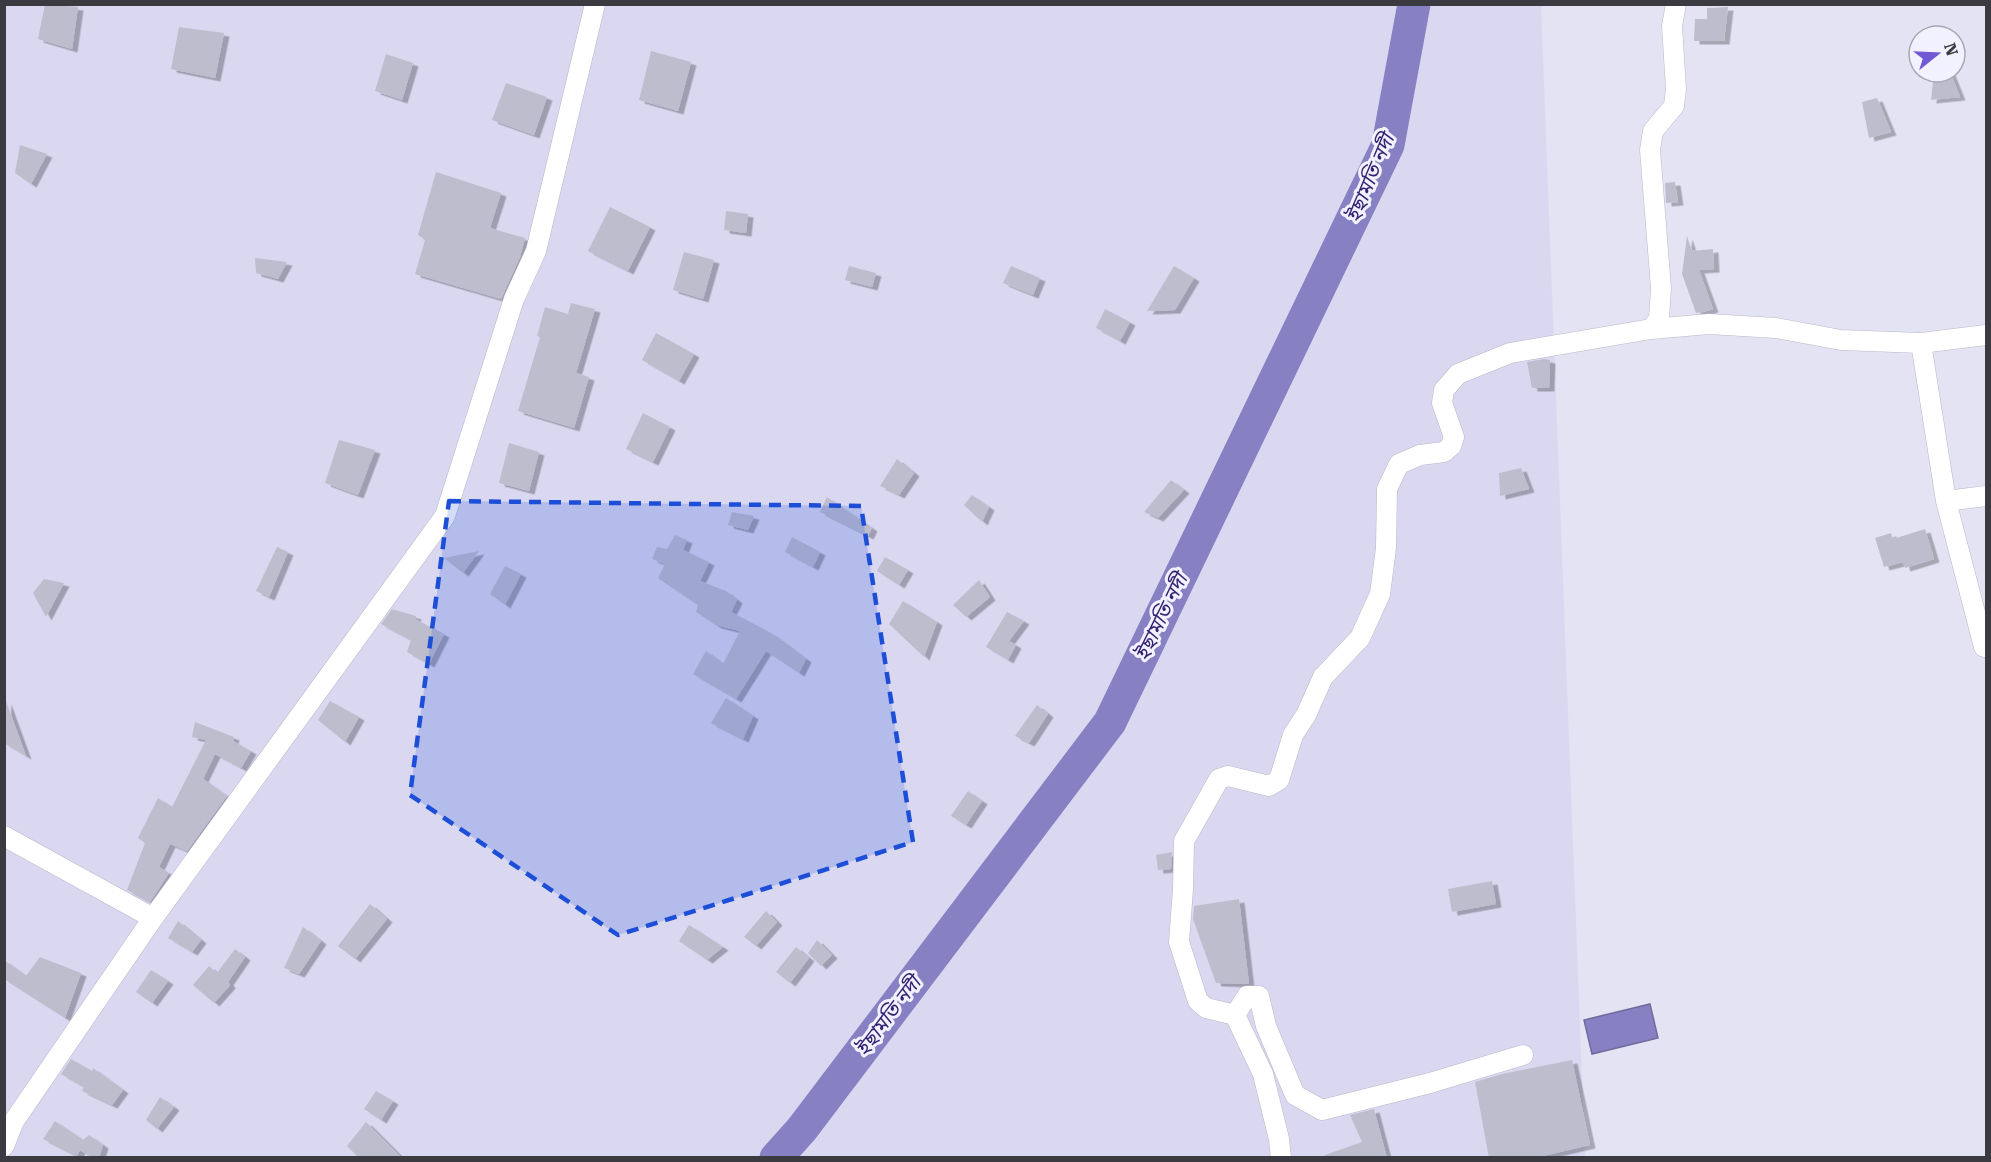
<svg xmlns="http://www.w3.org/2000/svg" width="1991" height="1162" viewBox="0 0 1991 1162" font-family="'Roboto Serif','Noto Sans Bengali',serif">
<defs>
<filter id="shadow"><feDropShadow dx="5.5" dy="3.5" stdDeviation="0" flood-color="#0004"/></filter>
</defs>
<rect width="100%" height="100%" fill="#e4e3f4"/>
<path fill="#d9d8f0" d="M5,5H1541L1585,1157L5,1158Z"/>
<path fill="#8780c3" stroke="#706b9c" stroke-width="1.5" d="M1650,1004L1658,1038L1592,1054L1584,1020Z"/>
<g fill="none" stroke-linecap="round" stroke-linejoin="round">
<path stroke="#8780c3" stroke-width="33" d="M776,1158L802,1129L1110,722L1388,145L1414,4"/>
</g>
<path fill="#bebdce" filter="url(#shadow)" d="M45,4L78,7L72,49L38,39Z
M1728,7L1724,41H1694L1695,19H1707V8Z
M179,27L224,33L215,78L171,69Z
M651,51L691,62L678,111L639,100Z
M386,54L413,63L402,100L375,91Z
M1934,72H1950L1960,97L1931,100Z
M506,83L547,97L534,135L492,120Z
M1877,98L1891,132L1869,138L1862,102Z
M20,145L47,154L31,184L15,173Z
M436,172L501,193L490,228L525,238L520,257L501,299L415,274L425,240L418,235Z
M1675,182L1678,202L1666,203L1665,183Z
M610,207L650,227L628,271L588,251Z
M726,211L748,214L746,233L724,230Z
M1687,236L1692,251L1713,249L1714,269L1699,270L1713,309L1703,312L1696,313L1682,274Z
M684,252L714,260L703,299L673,290Z
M255,258L287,262L278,279L256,273Z
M849,266L876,273L872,287L845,280Z
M1011,266L1040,278L1033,295L1003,283Z
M1174,266L1194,278L1175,310L1147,311Z
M571,303L595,309L576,373L589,377L574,428L518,411L540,337L537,336L545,307L568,314Z
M1105,309L1130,322L1120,341L1096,328Z
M656,333L694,354L679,381L642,360Z
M1544,359L1550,360L1549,388H1532L1527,362Z
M643,413L670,427L653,462L626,449Z
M339,440L375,450L358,495L325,483Z
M509,443L539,452L529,491L499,483Z
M897,459L914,473L899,495L880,486Z
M1521,468L1529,489L1500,496L1499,473Z
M1171,480L1184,490L1158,518L1144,512Z
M972,495L989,507L982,522L964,505Z
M827,497L872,528L868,536L820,512Z
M732,512L754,516L748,530L728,525Z
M1925,529L1934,559L1905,568L1903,562L1884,567L1875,538L1891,533L1893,539Z
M675,535L687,540L683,550L709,562L700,581L726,591L737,600L731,612L771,633L806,659L799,673L766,651L736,699L693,674L706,651L723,664L740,631L716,625L696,612L698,605L658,578L665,564L652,559L657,547L667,549Z
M792,537L820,552L813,567L785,552Z
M277,547L288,552L269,597L256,591Z
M479,551L463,573L444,558Z
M885,557L908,570L899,585L877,571Z
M505,566L521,574L505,605L490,594Z
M44,579L64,583L46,617L33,593Z
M979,580L990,597L966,617L953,605Z
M903,601L937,622L924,657L889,624Z
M392,609L416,616L415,619L444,634L429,664L407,652L411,640L381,624Z
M1007,612L1024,621L1009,641L1016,645L1008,660L986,647Z
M726,698L753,716L743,739L711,723Z
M6,701L26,756L4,743Z
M330,701L359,717L345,742L318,720Z
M1037,705L1048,714L1029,743L1015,736Z
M195,722L234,737L233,741L251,751L241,768L215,754L203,779L227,796L187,851L170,844L159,867L169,873L150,902L127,890L145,843L138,838L158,798L172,807L206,740L192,737Z
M968,791L982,801L966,825L951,816Z
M1172,852L1171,869L1158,870L1156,855Z
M1492,881L1496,904L1452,912L1448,889Z
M1239,899L1249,984L1216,983L1193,919L1194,906Z
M370,904L387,919L355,959L338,946Z
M766,911L777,922L756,946L744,937Z
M178,921L201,940L192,952L168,938Z
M689,925L723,947L707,960L679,941Z
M303,927L321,941L299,974L284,968Z
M817,940L832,955L821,966L808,953Z
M796,947L809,958L790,983L776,972Z
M235,949L245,957L228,982L230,985L214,1003L193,985L209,966L217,973Z
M40,957L81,973L65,1018L4,979V960L26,976Z
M151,970L168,981L152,1003L136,992Z
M71,1059L92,1071L93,1068L123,1090L112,1105L82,1091L84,1087L61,1074Z
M1572,1060L1590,1145L1534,1158H1489L1475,1082L1502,1074Z
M376,1091L393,1101L381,1120L364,1109Z
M160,1097L174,1107L157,1129L146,1120Z
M1374,1109L1387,1158H1325V1155L1362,1142L1350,1115Z
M55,1121L83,1140L89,1135L103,1145L99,1158H93L80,1150L77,1156L43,1139Z
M366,1122L402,1158H359L347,1146Z"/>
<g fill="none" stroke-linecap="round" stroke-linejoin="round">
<g stroke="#b8b7c8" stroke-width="21">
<path id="minor" d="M1651,329L1709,324L1776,328L1841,340L1921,343L1986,335
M1921,343L1946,501L1984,647
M1946,501L1986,496
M4,836L153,918
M1235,1015L1206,1008L1198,1001L1179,942L1183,889L1184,841L1219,779L1228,776L1269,786L1279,780L1293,735L1306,715L1323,677L1360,638L1380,594L1386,548L1387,489L1399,464L1420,455L1444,452L1451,446L1454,437L1442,403L1444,390L1458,374L1510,353L1651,329L1659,319L1661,288L1650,150L1653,131L1674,106L1676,89L1672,26L1676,4
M1235,1015L1247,996H1259L1266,1026L1295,1095L1322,1110L1430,1083L1523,1055
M1235,1015L1263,1074L1279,1139L1281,1158
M4,1146L14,1121L153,918L445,516L514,299L536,251L595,4"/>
</g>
<use href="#minor" stroke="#fff" stroke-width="20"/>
</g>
<path fill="#1d4ed8" fill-opacity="0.2" stroke="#1d4ed8" stroke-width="4.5" stroke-dasharray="12 8" stroke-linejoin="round" d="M449,501L861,506L913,842L618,935L410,795Z"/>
<g text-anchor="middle" stroke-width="6" stroke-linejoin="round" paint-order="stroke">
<g font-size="20" font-style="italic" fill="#332070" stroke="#f1f1ff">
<text transform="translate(1370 178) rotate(-67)" y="7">ইছামতি নদী</text>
<text transform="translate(1161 617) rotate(-64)" y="7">ইছামতি নদী</text>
<text transform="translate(888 1016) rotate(-53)" y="7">ইছামতি নদী</text>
</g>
</g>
<rect width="1991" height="1162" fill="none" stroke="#3b3a41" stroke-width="12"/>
<g transform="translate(1937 54) rotate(72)"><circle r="28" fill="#f1f1ff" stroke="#a8a8b3" stroke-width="1.5"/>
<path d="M0-4.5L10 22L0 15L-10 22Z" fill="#7159d3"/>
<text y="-9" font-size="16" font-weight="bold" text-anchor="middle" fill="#3b3a41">N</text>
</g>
</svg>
